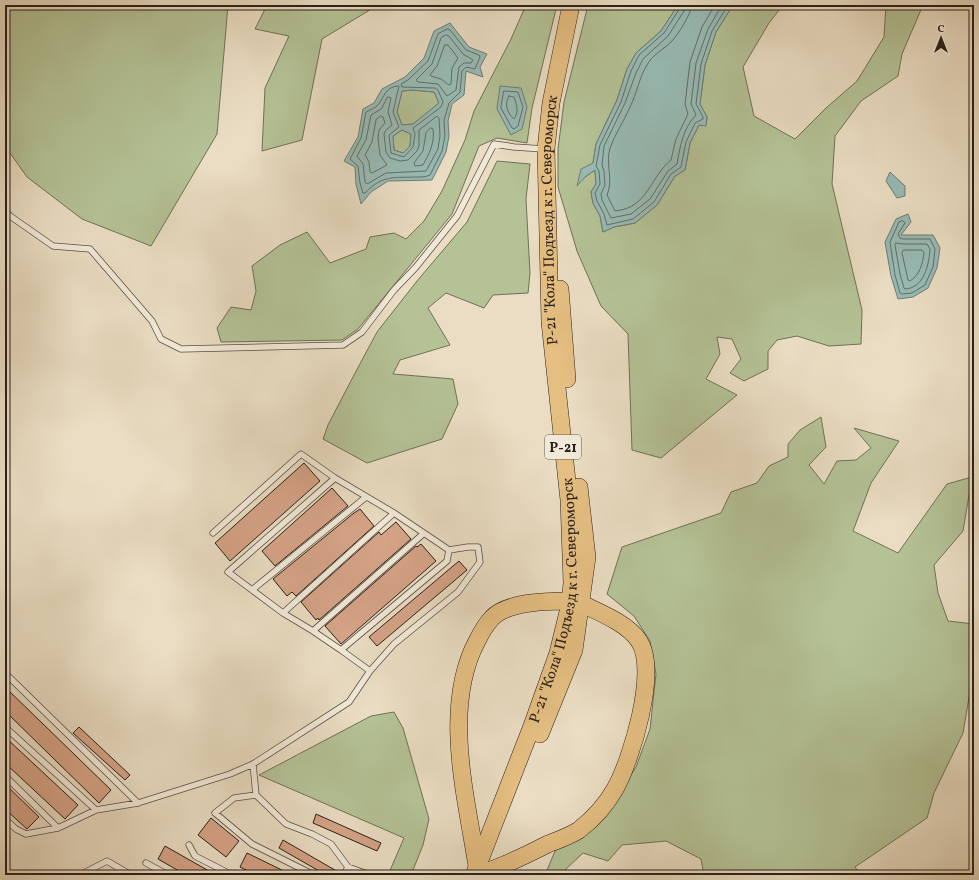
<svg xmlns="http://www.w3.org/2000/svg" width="979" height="880" viewBox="0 0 979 880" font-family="Vollkorn,serif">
<rect width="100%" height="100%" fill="#eaddc3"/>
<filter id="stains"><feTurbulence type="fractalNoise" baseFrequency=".005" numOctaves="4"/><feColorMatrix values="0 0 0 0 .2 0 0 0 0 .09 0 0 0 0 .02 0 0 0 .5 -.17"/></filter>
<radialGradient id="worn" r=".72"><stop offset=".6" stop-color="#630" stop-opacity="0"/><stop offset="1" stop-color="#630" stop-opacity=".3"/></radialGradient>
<path fill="#b4c296" stroke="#6f7158" d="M5,5H228L217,134L151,246L82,219L27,177L5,146Z
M267,5H378L322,39L302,140L262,151L265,88L289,36L255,29Z
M526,5H557L532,108L527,143L497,138L479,146L452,214L358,329L342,340L221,342L217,328L231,307L251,310L256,291L252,266L280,245L307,232L330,263L366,249L370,237L394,233L406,239L424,221L442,191L465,140L474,111L511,39Z
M588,5H678L661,31L636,53L627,69L617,100L596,144L593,163L585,177L595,170L596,184L591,192L593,203L600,216L603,232L614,227L635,223L657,205L675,176L685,170L690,143L699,125H706L707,117L700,104L705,65L716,32L733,5H783L769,23L743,67L754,116L795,139L826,108L857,81L884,37L886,5H923L902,54L898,76L861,101L835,136L832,184L862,310L861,344L829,346L797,336L777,340L768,351V369L744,381L730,373L741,359L732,339L717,337L720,354L706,379L737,395L661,458L632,450L628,334L601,306L577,251L558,187V149L564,102Z
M412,90L434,92L439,103L413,124L402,125L397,112L402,91Z
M402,130L411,134L410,146L403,153L394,150L393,136Z
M497,161L530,164L526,199L530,273L528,293L493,295L484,308L446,293L428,308L450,345L400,360L393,374L453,379L458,404L442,439L367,463L323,439L328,425L354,375L377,332L417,281L467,222Z
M821,417L826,447L809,465L824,484L837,461L856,460L871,448L854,428L899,441L871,483L853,531L898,553L947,484L972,477L963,531L934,565L938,593L948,621L974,624V668L963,733L934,793L927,818L855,867L861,875H704L701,859L666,841L622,845L608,861L583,853L565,870L562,875H545L555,851L605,816L636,767L650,729L656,674L650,641L634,616L607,594L622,547L721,513L731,492L757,483L769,466L788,457V444L800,430Z
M394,712L403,728L429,819L423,845L411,875H388L404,838L259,775L371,716Z"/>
<path fill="#98bbb5" stroke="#6c7d77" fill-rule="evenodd" d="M678,5H733L716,32L705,65L700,104L707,117L706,126L699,125L690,143L685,170L675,176L657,205L635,223L614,227L603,232L600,216L593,203L591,192L596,184L595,170L585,177L577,186L581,169L593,163L596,144L617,100L627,69L636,53L661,31Z
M450,23L469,47L487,54L480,67L483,77L466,71L464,95L452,104L448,121L449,136L446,152L432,180L388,181L371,192L361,204L356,184L355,167L344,161L358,137L363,109L374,103L382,89L405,77L424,58L434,31ZM412,90L434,92L439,103L413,124L402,125L397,112L402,91ZM402,130L411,134L410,146L403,153L394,150L393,136Z
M500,86L521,88L527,107L522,129L511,135L497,109Z
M890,172L905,186V196L897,198L886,181Z
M908,214L911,222L901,235H933L940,248L937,268L928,288L913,297L898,299L891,276L885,242L896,219Z"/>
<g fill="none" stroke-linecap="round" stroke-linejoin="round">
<path stroke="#616e67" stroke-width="1" d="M681,5L680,8L664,33L639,55L631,71L621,102L600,145L596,166L599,171L600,184L595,193L597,201L604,214L607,225L633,219L654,202L671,174L681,167L686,142L695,123L703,119V117L696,104L701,64L712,31L728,5
M686,5L684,11L668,36L643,59L636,73L625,103L604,146L602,165L604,171L605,185L601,194L602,200L611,218L631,214L650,199L668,171L677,164C680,147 683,128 696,115L691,104L696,63L708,29L722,5
M692,5C691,14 678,35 671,42C664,49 652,55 647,65C639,78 637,93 630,107C624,121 615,134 610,148C605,164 614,179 607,195L615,211C648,208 650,177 671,160L676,139L688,114L685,104L690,62L702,27L715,5
M448,29L450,30L466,50L479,55L480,57L475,69L466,67L462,71L460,92L449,103L444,120L445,136L442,151L430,175C426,177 422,177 417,177C395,178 383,174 365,193H363L360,183L358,166L350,159L361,138L366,112C370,110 375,108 378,105C384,97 386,86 399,86L393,112L399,127L389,135L391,153L404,157L413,147L415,134L413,128L441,107L443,102L438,90L435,88L402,87L401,84L408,80L428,61L438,34Z
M446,35L449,36L463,54L473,60L471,63H464L459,67L456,90L447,96L438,84L418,82L416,80L432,64L441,38Z
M445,45H448L458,58L452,68L451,84L449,85L441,79L431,76L430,75L437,66Z
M504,91L518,92L523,107L518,126L514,129L512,128L501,108Z
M509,96L514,97C517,105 519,112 514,119C507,113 504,104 509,96Z
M388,97L391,98L388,112L392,125L386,130L384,134L386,152L390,158L400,161L408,160L417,151L419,146V130L437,116L439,118L440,136L438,149L426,171L386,173L367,184L365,182L363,164L357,156L366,140L371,115L381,109Z
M381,116L383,117L385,123L379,130L378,138L380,155L387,165L372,173L370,172L369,162L365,155L372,142L376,120Z
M431,128L433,129C435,143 429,154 423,165L415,166L414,163L423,151L426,133Z
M903,221L905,223L898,234L900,238L903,239H930L935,249L933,267L925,285L912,293L902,294L900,293L895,275L890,242L899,222Z
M896,243L903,244H927L930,249C929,265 924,288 905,289L904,288L900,274L895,245Z
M904,250H922L924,252C923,263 920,275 910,281L908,280L902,253Z"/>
</g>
<path fill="#d5a387" stroke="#2a2019" d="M304,463L320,481L230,561L215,543Z
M332,488L348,506L275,566L262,551Z
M360,509L374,526L296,596L292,592L287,596L273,579L354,513Z
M396,522L411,539L319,620L318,618L316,620L301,602L379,532L381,535Z
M421,544L436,561L341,644L325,626L416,546L417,547Z
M459,561L467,570L377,646L369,637Z
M5,687L111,790L99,803L5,711Z
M79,727L130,775L125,780L73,733Z
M5,737L78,805L65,819L5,763Z
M5,784L39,817L27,829L5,809Z
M316,814L381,843L377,851L313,823Z
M211,818L239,841L226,857L198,835Z
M283,840L340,873V875H326L279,848Z
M165,846L216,875H186L158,859Z
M247,853L292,875H256L240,867Z"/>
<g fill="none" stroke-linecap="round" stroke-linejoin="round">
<g stroke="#5a4f44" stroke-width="7">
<path id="lane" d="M5,210L10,216L53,246L90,249L152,321L161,339L181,349L343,345L362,332L394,290L416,267L457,216L494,144L514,147L544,149
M213,533L301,454L335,478L394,513L449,550
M252,590L366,497
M283,613L394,513
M313,631L423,534
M341,650L370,671
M5,673L138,803
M5,727L96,810
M253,764L256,795L286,824L312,834L331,844L348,867L344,875
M5,776L58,828
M256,795L234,798L215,813L252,844L314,875
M5,819L16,829L26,834L58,828L96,810L138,803L230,774L253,764L349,702L370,671L394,644L458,592L480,562L478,547H468L449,550L447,561L341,650L313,631L283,613L228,572L335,478
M189,845L195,856L232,875
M146,863L168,875
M348,867L370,875
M80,875L107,861L131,875"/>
</g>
<g stroke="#2a2019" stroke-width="18">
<g id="primary">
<path d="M560,289L567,379"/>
<path d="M540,734L574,650L587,557L579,487"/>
<path d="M477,866C466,796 442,707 477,641C481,633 486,624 492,618C507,602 546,601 567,601"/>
<path d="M485,872C507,865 528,854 548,844C558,840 570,836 579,830C593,819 606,805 615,789C631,761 659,670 639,641C628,624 601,613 584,605"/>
<path id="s1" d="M474,875L532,726L558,653L570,604L572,583L569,500L550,322L546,149L551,103L571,5"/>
</g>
</g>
<use href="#lane" stroke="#f1e9d8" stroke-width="5.5"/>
<use href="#primary" stroke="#e5be82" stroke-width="17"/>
</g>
<g text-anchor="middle" stroke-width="3" stroke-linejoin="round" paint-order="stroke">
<rect fill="#f1e9d8" stroke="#665c52" stroke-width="1" x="545" y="435" width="36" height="24" rx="3"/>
<g font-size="14" font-weight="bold" fill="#2a2019">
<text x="563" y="452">Р-21</text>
</g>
<g font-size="15" fill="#2a2019" stroke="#f1e9d8">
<text dy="5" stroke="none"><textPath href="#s1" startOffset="673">Р-21 "Кола" Подъезд к г. Североморск</textPath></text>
<text dy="5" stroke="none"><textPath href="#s1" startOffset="289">Р-21 "Кола" Подъезд к г. Североморск</textPath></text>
</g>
</g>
<rect width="979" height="880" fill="none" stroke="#eaddc3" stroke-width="20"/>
<rect x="6" y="6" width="967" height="868" fill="none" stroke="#2a2019" stroke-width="2"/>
<rect x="10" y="10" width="959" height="860" fill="none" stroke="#2a2019"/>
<g transform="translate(941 38)" stroke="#f1e9d8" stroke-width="3" paint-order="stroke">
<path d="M0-3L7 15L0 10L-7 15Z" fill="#2a2019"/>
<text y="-6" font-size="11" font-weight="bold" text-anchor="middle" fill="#2a2019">С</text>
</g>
<rect width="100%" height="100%" filter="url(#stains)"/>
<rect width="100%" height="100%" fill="url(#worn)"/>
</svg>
